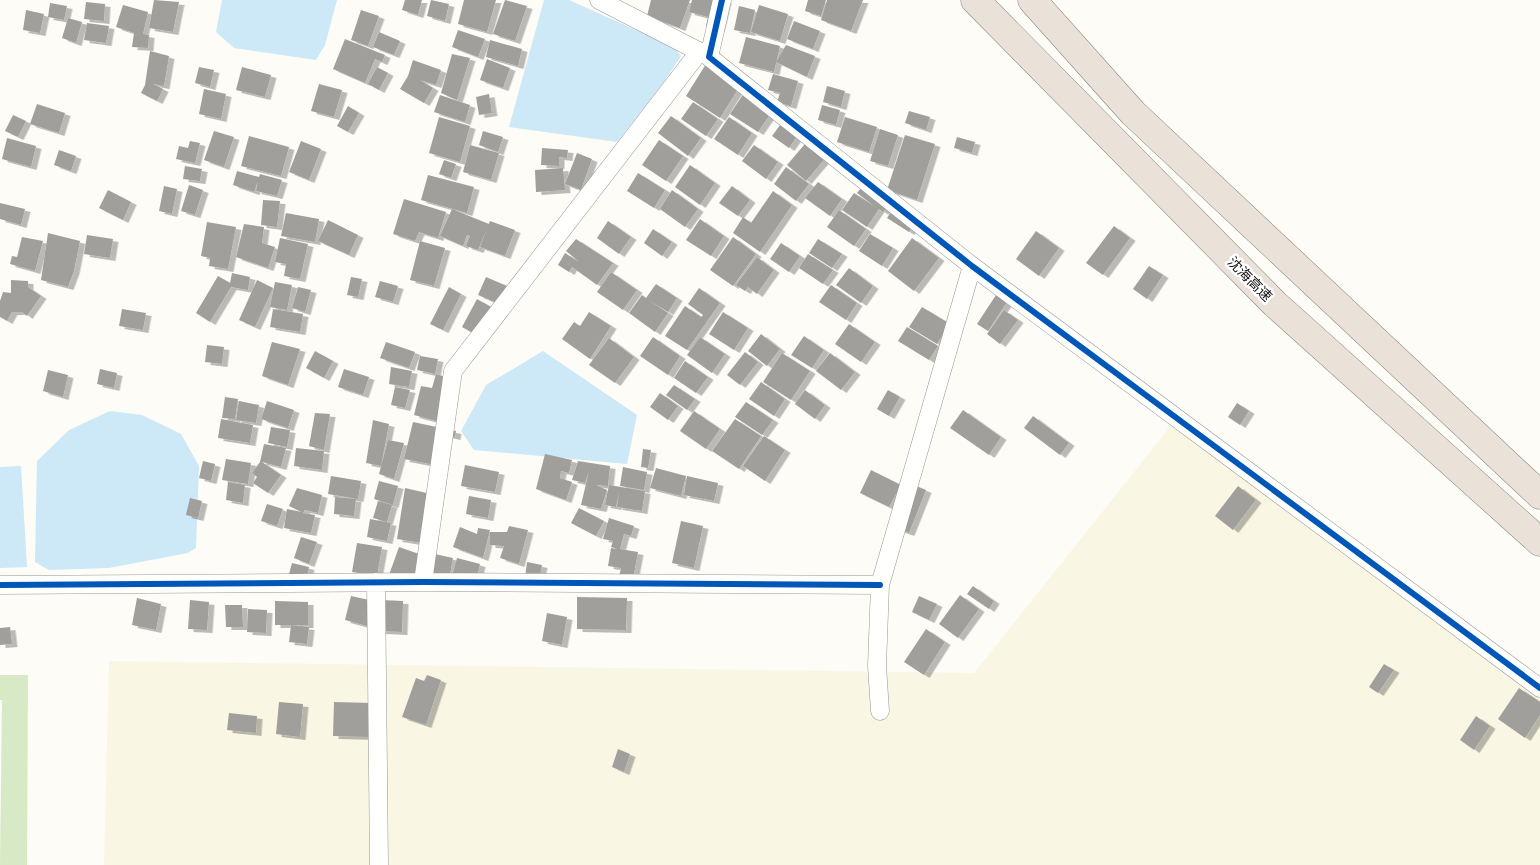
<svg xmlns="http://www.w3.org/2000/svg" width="1540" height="865" viewBox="0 0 1540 865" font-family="'Roboto Serif','Noto Sans SC',serif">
<defs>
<filter id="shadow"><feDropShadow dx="5.5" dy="3" stdDeviation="0" flood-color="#0004"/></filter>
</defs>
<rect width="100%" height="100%" fill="#fdfcf7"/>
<path fill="#f9f7e4" d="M1177,418L1540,686V865H104L109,661L974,673Z"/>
<path fill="#d8eac5" d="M0,675H28L27,865H0L2,700H0Z"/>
<path fill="#cde8f7" d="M222,0H337L325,45L316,60L234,48L216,32Z
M544,0H569L674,47L681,56L663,83L617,142L509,127Z
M543,351L637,415L627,464L474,450L461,431L486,385Z
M110,411L142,415L181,434L199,466L196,548L188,553L109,568L49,570L35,562L37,461L69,430Z
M21,466L27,567L0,568V467Z"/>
<path fill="#a19f9c" filter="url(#shadow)" d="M154,0L179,2L173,32L149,28Z
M405,0H422L418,15L402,10Z
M431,0L449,4L445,21L427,16Z
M464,0H496L487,32L458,24Z
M505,0L527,6L515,41L493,34Z
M651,0H690L680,28L647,16Z
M692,0H726L719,29L706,26L708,17L689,12Z
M808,0H826L821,16L805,11Z
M827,0H863L851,31L821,20Z
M86,2L105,4L104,21L84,19Z
M50,3L67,6L64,20L48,17Z
M123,5L148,12L143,34L149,35L148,48L132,47L134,33L116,27Z
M759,5L788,14L780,41L751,32Z
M739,6L755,10L750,33L734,30Z
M26,10L44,14L40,33L23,30Z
M361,10L379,16L368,46L351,40Z
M68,18L82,22L76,43L62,38Z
M794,21L820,31L813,49L787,39Z
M87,23L109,26L106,43L84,40Z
M458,30L485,39L478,57L452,47Z
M379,32L400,41L394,55L373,47Z
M746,37L780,46L774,72L739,63Z
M345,39L385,55L382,62L375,59L365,83L333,69Z
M490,40L522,49L518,66L486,57Z
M786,45L815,56L807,77L776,62Z
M150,51L169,56L164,86L153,84L163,89L157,101L141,93L145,85Z
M452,54L470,58L457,100L441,93Z
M487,59L510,68L503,88L480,80Z
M413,60L441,70L436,85L420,80L433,88L424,103L400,89L408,76Z
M706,64L740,86L720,118L686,96Z
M199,67L214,70L210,87L195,83Z
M242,67L271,75L265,97L236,90Z
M377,67L388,73L379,90L368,84Z
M773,74L798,81L791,106L777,102L780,93L768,90Z
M319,84L342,90L334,117L311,111Z
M827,86L845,91L841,107L823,102Z
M748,87L776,106L758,132L730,114Z
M204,89L226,94L221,119L199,114Z
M489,94L492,113L479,115L476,97Z
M440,95L470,105L465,122L434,112Z
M693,102L718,119L706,136L681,119Z
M37,104L65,113L59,133L30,124Z
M822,105L840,110L836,125L818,120Z
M348,106L359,113L348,132L337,126Z
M909,111L930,117L926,130L905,123Z
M13,115L26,121L18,137L5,131Z
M671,116L701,138L688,156L658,133Z
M439,117L470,126L460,162L429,153Z
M729,117L752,133L738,155L714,139Z
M845,117L877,127L869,152L837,142Z
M783,121L800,132L789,148L772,136Z
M880,129L898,135L888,166L870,161Z
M214,131L234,137L224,167L204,160Z
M483,131L503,137L498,152L479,145Z
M905,135L935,144L917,200L887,190Z
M249,136L289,147L281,176L241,166Z
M957,137L975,142L972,153L954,148Z
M7,138L36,146L31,167L2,159Z
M810,138L829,154L806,181L787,165Z
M659,140L683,156L666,181L642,165Z
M190,141L200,143L195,163L176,159L179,146L188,148Z
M301,141L321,149L309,180L289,172Z
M470,145L499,153L491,180L463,172Z
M754,145L778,162L766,179L742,161Z
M542,148L568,150L567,158L559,157V166L541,165Z
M59,150L76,156L71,171L54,165Z
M577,153L592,159L581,190L565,184Z
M444,160L456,164L451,178L439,174Z
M690,165L715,183L700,205L675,187Z
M185,166L202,169L200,181L183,179Z
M786,167L809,184L796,201L774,184Z
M563,168L565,190L536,192L535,170Z
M237,171L259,177L260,174L282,180L277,196L256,191L258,181L254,192L233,185Z
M638,173L665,190L654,208L627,191Z
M428,175L474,187L467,213L421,200Z
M869,178L894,198L883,212L879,209L867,227L842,210L854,193L874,206L857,193Z
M818,182L842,199L830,216L805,198Z
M189,185L203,190L195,215L181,211Z
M164,186L177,189L172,214L159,211Z
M732,186L750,200L738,216L719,203Z
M108,190L131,202L123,220L99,208Z
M672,190L698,209L685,227L660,209Z
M773,191L792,205L760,252L733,233L743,217L751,223Z
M404,199L446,212L438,238L419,232L415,241L393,234Z
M263,200L280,201L277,227L261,225Z
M897,202L919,216L909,232L887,218Z
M0,203L25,209L21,225L0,219Z
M452,209L489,224L478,250L466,246L470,236L467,235L463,246L440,236Z
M839,210L866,229L854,246L827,227Z
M286,213L319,219L315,242L281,236Z
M700,219L724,236L711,256L686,240Z
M328,220L358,235L349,255L318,241Z
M490,221L515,230L505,256L480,247Z
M608,221L631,237L619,254L597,238Z
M207,222L236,227L228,269L209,266L210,258L201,256Z
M244,224L264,227L262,243L275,247L268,268L236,257Z
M1114,226L1130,238L1103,275L1086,263Z
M653,229L672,242L662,256L644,243Z
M1036,231L1059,248L1039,276L1016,259Z
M48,233L80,241L74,271L68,287L41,280Z
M870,234L893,248L882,266L859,251Z
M87,235L113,239L110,258L84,254Z
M22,237L43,241L35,271L10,264L12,256L17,257Z
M733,237L756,254L733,286L710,270Z
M280,238L308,244L300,279L284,276L286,264L275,262Z
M912,238L939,258L914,291L888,271Z
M576,239L613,263L597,285L572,267L569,272L558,265L565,253L579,262L566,251Z
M818,239L842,254L832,268L809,253Z
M420,241L445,248L434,286L410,280Z
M781,243L800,256L789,272L770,259Z
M808,254L833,270L823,284L799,268Z
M757,257L774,270L757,294L748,287L745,291L736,285Z
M1149,266L1163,275L1147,299L1133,289Z
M849,268L873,286L861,303L836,285Z
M611,272L637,290L623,310L597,292Z
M232,273L250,277L248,290L231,287L210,322L196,313L218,276L230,283Z
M351,277L362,279L358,297L347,295Z
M486,277L507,286L499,304L478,295Z
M11,280L28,281V287L41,296L27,316L22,312H12L7,321L0,317V301L3,292L11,293Z
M257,280L273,288L255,327L239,320Z
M380,281L398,286L393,302L375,297Z
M275,282L292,285L287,310L270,307Z
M656,284L677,298L668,312L648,300L668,313L655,332L629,313L642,295L646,298Z
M831,285L857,303L846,320L819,302Z
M298,287L311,290L305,312L292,308Z
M449,287L461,294L443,330L430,324Z
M699,288L720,303L687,350L665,336L685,306L701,317L703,315L688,304Z
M996,295L1007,302L988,331L977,324Z
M477,299L493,308L478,336L462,327Z
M922,307L950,324L937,344L909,327Z
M122,309L146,313L143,330L119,326Z
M273,309L303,314L300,332L270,327Z
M1004,310L1018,320L1000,344L987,334Z
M589,312L611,326L590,359L562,339L574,322L580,326Z
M723,312L748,328L734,350L709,334Z
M849,324L875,342L861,362L835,344Z
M907,327L938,346L929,360L898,341Z
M761,334L780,349L767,366L748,351Z
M804,336L824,350L812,368L791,355Z
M653,337L680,356L668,375L640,356Z
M700,337L725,354L712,373L687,355Z
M609,338L634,357L615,383L589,365Z
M272,342L300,349L288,385L262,376Z
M386,342L415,352L409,368L380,358Z
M207,345L224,347L222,364L205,362Z
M315,351L333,361L324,378L306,368Z
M745,352L758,362L740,385L727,375Z
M782,353L810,371L791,400L763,382Z
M830,353L855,372L841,390L816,371Z
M420,356L438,359L435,374L417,370Z
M685,361L708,377L696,393L674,378Z
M391,367L412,371L409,387L389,384Z
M100,369L117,373L114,388L97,384Z
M344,369L369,377L363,395L338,387Z
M48,370L68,375L63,397L43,391Z
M436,374L452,379L440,422L414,415L421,386L432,388Z
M761,382L785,399L774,416L749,399Z
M674,385L695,399L687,410L666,395Z
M395,387L410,390L405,408L391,405Z
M805,390L825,405L815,419L795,404Z
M888,390L900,397L889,416L877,409Z
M660,393L678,406L668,420L650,407Z
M225,397L238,399L235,419L222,418Z
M239,401L259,405L256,423L236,420Z
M267,401L294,410L288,428L261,419Z
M746,402L773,420L762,435L735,417Z
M1237,403L1249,411L1240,425L1228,417Z
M963,410L1001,437L989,455L950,428Z
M694,411L720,429L706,449L680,431Z
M315,413L330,414L324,450L309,446Z
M1033,416L1069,443L1060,455L1024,428Z
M221,419L253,425L250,443L218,438Z
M735,419L761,436L739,469L712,451Z
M373,420L389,424L381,466L366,463Z
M413,422L456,431L455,437L441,434L435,465L404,459Z
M271,427L290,430L287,447L268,443Z
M764,436L785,450L765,481L743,466Z
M388,440L404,443L394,479L379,474Z
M264,444L286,448L281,467L262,462L281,475L268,493L253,483L257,477L252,473L260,462Z
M296,448L324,451L322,470L294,466Z
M643,449L651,450L648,468L641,467Z
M545,454L572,460L569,473L561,471L560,478L572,482L566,500L536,489Z
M226,459L251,463L248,484L222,480Z
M203,461L215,464L211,481L199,478Z
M578,461L610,466L608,486L596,485L607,490L601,509L581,505L589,471L585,483L572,480Z
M465,465L499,472L495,492L461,486Z
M623,467L647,472L644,490L620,486Z
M656,468L686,476L681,496L650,488Z
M871,470L901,485L889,507L860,493Z
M331,476L361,481L358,499L328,494Z
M687,476L718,483L714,501L684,495Z
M379,481L398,486L393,505L374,499Z
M228,482L245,485L243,503L226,500Z
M609,485L645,491L642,511L617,507L619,492L616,507L605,505Z
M914,485L926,490L909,533L897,529Z
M1238,486L1256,500L1233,530L1215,516Z
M297,488L322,495L318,513L305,510L303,513L315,515L311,533L284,528L287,509L302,512L289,506Z
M405,488L431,494L428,544L397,539Z
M469,496L491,500L488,518L466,514Z
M335,497L356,499L354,516L334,514Z
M190,498L202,501L198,518L186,515Z
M378,501L392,505L387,522L373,518Z
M267,504L283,509L277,526L261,521Z
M579,508L604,521L596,536L571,523Z
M609,518L634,526L631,536L624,534L620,549L638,552L633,579L619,577L621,568L608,566L611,548L617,549L611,547L613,541L603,539Z
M370,519L391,523L387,541L367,537Z
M681,521L703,526L694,568L672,563Z
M509,526L528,530L519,564L500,558L504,546L490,545V532H507Z
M460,527L477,534L478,528L490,530L483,558L453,547Z
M301,537L317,542L309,564L294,558Z
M357,543L382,547L377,576L352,572Z
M399,547L422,555L411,583L389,575Z
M430,553L453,558L448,585L424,579Z
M457,558L480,564L476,582L452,576Z
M527,562L542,565L539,580L525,578Z
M292,563L309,567L306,581L288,578Z
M973,586L994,601L989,609L967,594Z
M960,595L979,609L958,638L939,624Z
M351,596L374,601L367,626L345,620Z
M919,596L937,604L929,620L912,612Z
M577,597L627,598L626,630L577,629Z
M137,598L161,604L156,630L132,625Z
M190,600L209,602L207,630L188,629Z
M381,600L403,601L402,632L380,631Z
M275,601L308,602V625H275Z
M225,605H242L243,627H226Z
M248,609L267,610L266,633L247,632Z
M547,613L567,617L562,645L542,641Z
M291,625L309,627L307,644L289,642Z
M10,627L12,644L0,645V628Z
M926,629L945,642L924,675L904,662Z
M1384,664L1394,670L1378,693L1369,687Z
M427,675L441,680L426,725L402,717L416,678L424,681Z
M1519,688L1540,702V715L1525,738L1498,719Z
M279,702L303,704L300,737L276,734Z
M334,702L372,703L371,737L333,736Z
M229,713L257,716L256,733L227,730Z
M1476,716L1490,726L1474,750L1460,740Z
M618,749L630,754L624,772L612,767Z"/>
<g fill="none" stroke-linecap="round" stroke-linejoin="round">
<g stroke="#979795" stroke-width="19">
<path id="street" d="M599,0L708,56
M722,0L709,57L972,266L1540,688
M376,582L379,865
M423,582L453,371L699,52
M0,585L423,582L880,585
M880,711L877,666L880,585L972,266"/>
</g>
<g stroke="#858482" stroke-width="29">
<path id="highway" d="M975,0L1275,304L1540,542
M1032,0L1133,113L1540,495"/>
</g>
<use href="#street" stroke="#fffffe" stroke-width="18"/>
<use href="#highway" stroke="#eae1d8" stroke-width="28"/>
<g stroke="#fff" stroke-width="9">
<path id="cycleway" d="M722,0L709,57L972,266L1540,688
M0,585L423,582L880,585"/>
</g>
<use href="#cycleway" stroke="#0057b8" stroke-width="6"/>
</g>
<g text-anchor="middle" stroke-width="5" stroke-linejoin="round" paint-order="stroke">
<g font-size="14" fill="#111" stroke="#fff">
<text transform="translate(1250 279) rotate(45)" y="5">沈海高速</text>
</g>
</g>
</svg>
